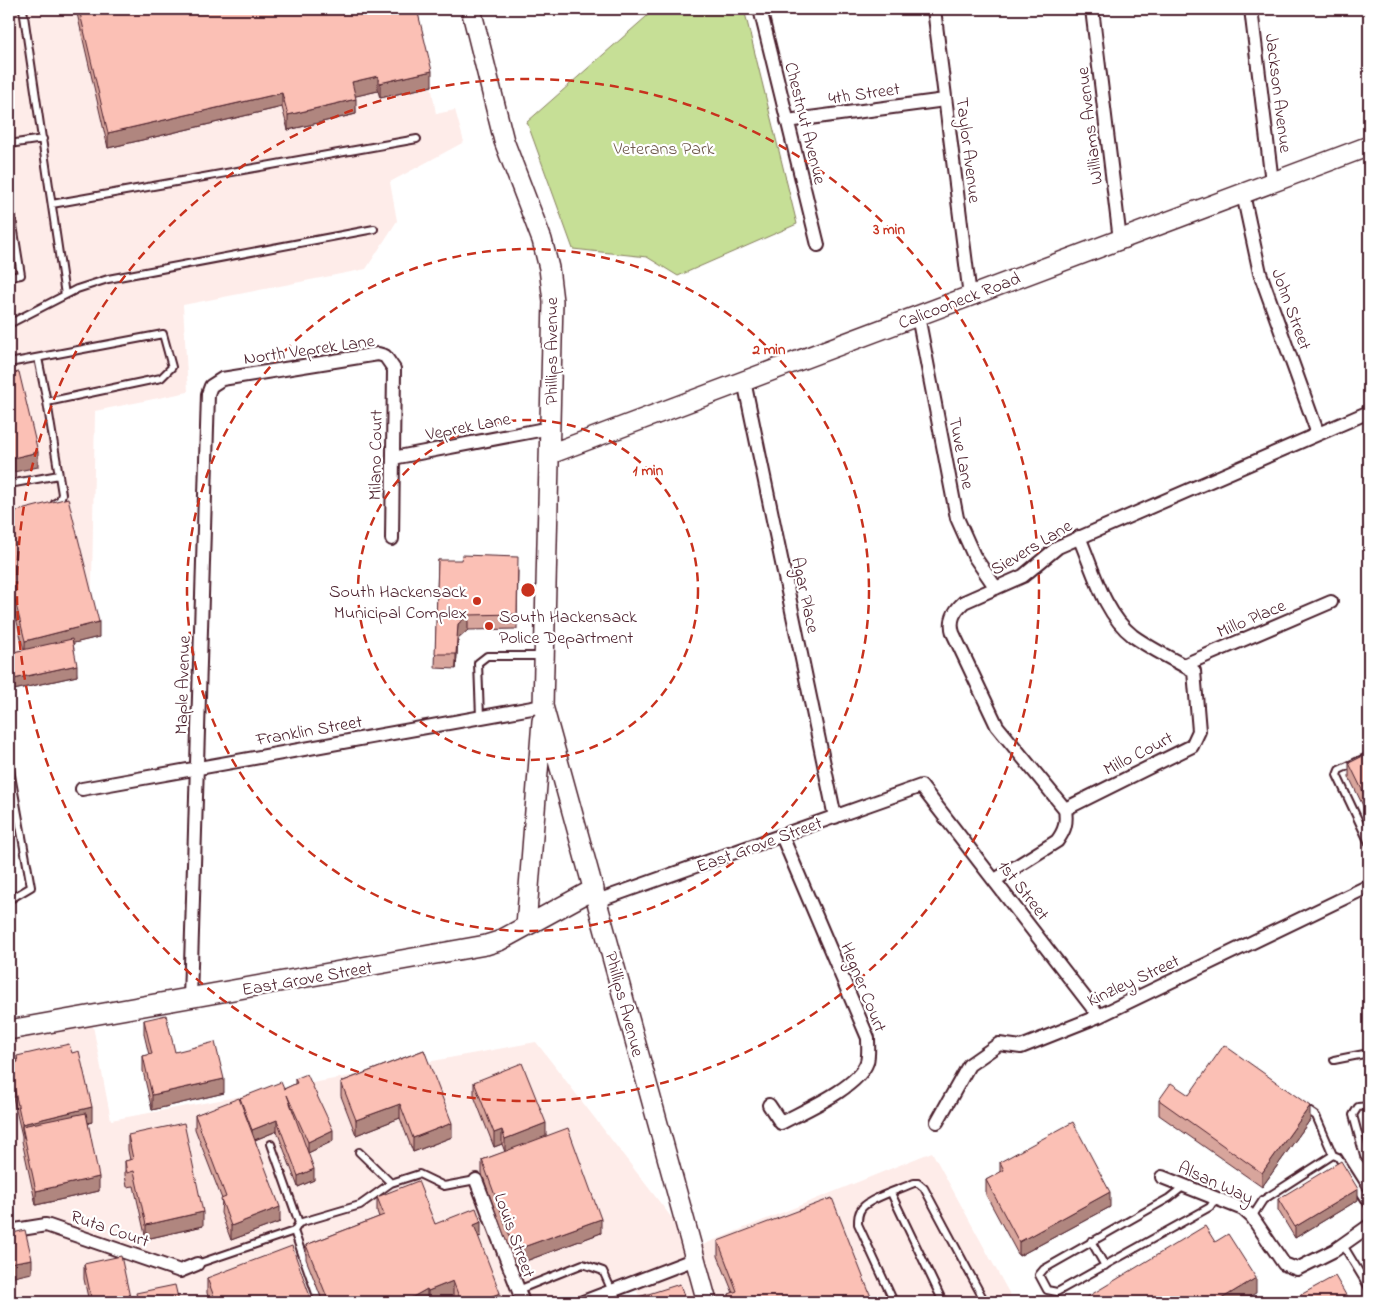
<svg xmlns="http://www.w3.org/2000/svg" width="1378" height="1311" viewBox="0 0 1378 1311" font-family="'Indie Flower',sans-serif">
<rect width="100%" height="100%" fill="#fff"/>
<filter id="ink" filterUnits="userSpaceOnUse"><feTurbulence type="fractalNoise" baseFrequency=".02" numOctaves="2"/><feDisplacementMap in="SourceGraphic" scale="10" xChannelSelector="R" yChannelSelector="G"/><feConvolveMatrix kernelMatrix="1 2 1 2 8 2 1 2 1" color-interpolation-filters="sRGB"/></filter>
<g filter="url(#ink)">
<path fill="#feece9" d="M9,9H418L436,114L455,110L464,142L390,182L397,221L366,269L183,305L188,392L95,411L91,640L9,658Z
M90,1010L111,1120L536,1042L695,1248L932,1152L1014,1302H643L628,1276L587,1292L589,1302H9V1026Z"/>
<path fill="#c6df96" stroke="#887f60" d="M655,9H744L797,224L678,276L647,257L573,249L527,122Z"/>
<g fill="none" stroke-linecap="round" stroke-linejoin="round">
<g stroke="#4a1f2b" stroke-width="10">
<path id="lane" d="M23,9L65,295
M9,144L43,139
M9,200L21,275L9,277
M52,204L417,139
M9,324L77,289L108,279L374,229
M38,358L47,402
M9,363L163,334L172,367L161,378L47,402L62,494L60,500L55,503
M9,484L59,475
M480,717L478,663L487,656H543
M1369,756L1339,770L1337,775L1369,843
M9,764L31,887L9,900
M1334,1060L1369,1053
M1369,1106L1358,1107L1353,1115L1364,1156L1369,1162
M1303,1107L1316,1116L1333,1155
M359,1152L391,1183L419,1174L444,1186L476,1180
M1184,1186L1169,1198L1044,1269L1039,1275L1047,1290L1057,1292L1210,1207L1215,1199
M891,1193L943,1302
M1252,1217L1263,1200L1333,1155L1338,1157L1369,1206
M299,1223L360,1205L391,1183
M294,1231L319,1302
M1091,1241L1105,1266
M1343,1245L1369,1288
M197,1264L294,1231L299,1223L271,1144
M518,1290L583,1264L603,1271L612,1291
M894,1302L858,1224C858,1218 858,1213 862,1208C870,1198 901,1189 914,1183H918L924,1188L985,1302"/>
</g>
<g stroke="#4a1f2b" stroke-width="16">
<path id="street" d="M760,9L818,245
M934,9L970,296
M1092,9L1120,240
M1251,9L1272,182
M787,121L945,100
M1243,194L1260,273L1318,434
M918,316L957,518L974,556L996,588
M744,381L835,817
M393,458L550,428
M1184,665L1331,602
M82,789L543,706
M1065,809L997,726L953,633C949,620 954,611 964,602L1023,576L1058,547L1369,412
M1065,809L1192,746L1199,731L1194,671C1174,660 1151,649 1133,636C1104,614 1093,569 1079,537
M995,880L1057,841C1065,830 1067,823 1065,809
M597,901L921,786L1099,1016
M190,999L208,394L211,386L222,379L378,354L385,356L394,369L392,539
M769,1105L781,1123C805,1110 858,1088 867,1062C869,1054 868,1046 868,1038L782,836
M937,1122L969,1065L999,1044L1021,1047L1099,1016L1369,886
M1162,1177L1243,1209L1252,1217L1284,1264L1297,1269L1335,1250L1369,1226
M476,1180L523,1302
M9,1231L46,1225L180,1271L197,1264
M583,1302L695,1259"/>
</g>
<g stroke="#4a1f2b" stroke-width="22">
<path id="secondary" d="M471,9L504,141L542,240L549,268L553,301L543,706L707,1302
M550,454L1369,146
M526,926L542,721
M9,1030L486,945L499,941L594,889"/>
</g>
<use href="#lane" stroke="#fff" stroke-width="6"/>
<use href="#street" stroke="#fff" stroke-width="12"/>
<use href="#secondary" stroke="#fff" stroke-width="19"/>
</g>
<path fill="#d8a59c" stroke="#4a1f2b" d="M76,9H417L432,86L380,98L378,91L355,96L356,114L288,130L282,107L108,148Z
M9,513L99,637L73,643L77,676L9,691V653L24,650L9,590Z
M438,560L518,571L517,629L468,630L458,639L456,669L435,668Z
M1369,753V818L1349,777V763Z
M144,1020L175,1052L224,1093L152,1110L143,1071V1056L149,1055L144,1034Z
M424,1050L452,1137L413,1152L400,1118L356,1135L341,1096V1082Z
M17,1056L92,1122L88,1123L99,1191L36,1205L22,1141V1136L9,1080V1064L17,1062Z
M295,1079L333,1141L308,1153L314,1180L298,1187L277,1131L255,1140L280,1222L231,1240L221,1213L222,1199L195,1129V1115L240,1100V1098L284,1089L295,1084Z
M474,1082L546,1137L601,1233L515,1265L482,1174V1160L505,1152L502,1144L494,1147L474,1096Z
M1159,1100L1310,1120L1262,1187L1159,1115Z
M128,1135L203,1226L146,1239L134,1186L127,1187L125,1175V1161L130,1160L128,1150Z
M1000,1162L1110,1207L1019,1256L986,1195V1180L1000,1173Z
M377,1197L435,1224L481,1236L478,1237L500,1302H455L453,1296L436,1302H323L306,1259V1245L379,1217L377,1211Z
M1278,1199L1358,1200L1295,1238L1278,1210Z
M718,1241L873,1302H729V1294L733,1293L718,1256Z
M84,1264L131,1302H89L84,1279Z
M207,1278L312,1302H210L207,1293Z"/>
<path fill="#b0867f" stroke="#4a1f2b" d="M432,71V86L380,98V83Z
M378,76V91L352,97V82Z
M282,93V107L108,148V133Z
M356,99V114L288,130V115Z
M38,452V467L9,473V459Z
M468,615V630L458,639L456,669V654L458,624Z
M99,622V637L25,655V641Z
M77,665V676L9,691V680Z
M10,857V872H9V858Z
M224,1079V1093L152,1110V1095Z
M400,1104V1118L356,1135V1120Z
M1310,1106V1120L1262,1187V1173Z
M92,1107V1122L24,1138L22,1129V1124Z
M277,1120V1131L252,1141V1130Z
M452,1123V1137L413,1152V1138Z
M546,1123V1138L505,1153V1139Z
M333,1130V1141L308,1153V1142Z
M502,1130V1144L494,1147V1133Z
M314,1169V1180L298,1187V1176Z
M99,1177V1191L36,1205V1191Z
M1358,1189V1200L1295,1238V1227Z
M1110,1192V1207L1019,1256V1242Z
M280,1207V1222L231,1240V1226Z
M203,1212V1226L146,1239V1225Z
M601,1219V1233L515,1265V1250Z
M481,1222V1236L474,1239V1225Z
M32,1259V1273L9,1278V1263Z
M1256,1278V1293L1240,1302H1216Z
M453,1281V1296L436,1302H428V1291Z
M427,1289V1302H411V1298Z
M500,1293V1302H476Z"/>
<path fill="#fbc0b5" stroke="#4a1f2b" d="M79,9H417L432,71L380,83L378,76L352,82L356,99L288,115L282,93L108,133Z
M19,372L38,452L9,459V374Z
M68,498L99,622L25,641L9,576V513Z
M462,555L518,557L517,614L468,615L458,624L456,654H435L438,560H461Z
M72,639L77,665L9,680V653Z
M1369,753V804L1349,763Z
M166,1015L175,1052L215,1042L224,1079L152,1095L143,1056L152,1054L144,1020Z
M69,1044L72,1053L79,1051L92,1107L22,1124L9,1064L18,1062L17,1056Z
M1224,1045L1310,1106L1262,1173L1159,1100L1171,1083L1189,1095Z
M424,1050L452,1123L413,1138L400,1104L356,1120L341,1082Z
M522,1063L546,1123L505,1139L502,1130L494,1133L474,1082Z
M307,1074L333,1130L308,1142L287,1095L314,1169L298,1176L277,1120L252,1130L240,1098L281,1082L284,1089L297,1083L295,1079Z
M239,1098L280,1207L231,1226L221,1199L226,1197L195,1115Z
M86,1113L99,1177L36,1191L22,1126Z
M1073,1122L1110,1192L1019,1242L986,1180L1004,1170L1000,1162Z
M184,1123L203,1212L146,1225L134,1171L127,1173L125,1161L133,1159L128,1135Z
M568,1128L601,1219L515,1250L482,1160Z
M1341,1161L1358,1189L1295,1227L1278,1199Z
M418,1181L435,1224L476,1208L481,1222L474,1225L500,1293L476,1302H461L453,1281L428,1291L427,1289L411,1298L413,1302H329L306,1245L384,1215L377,1197Z
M832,1198L873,1302H732L729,1294L737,1291L718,1241Z
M1205,1226L1215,1242L1228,1234L1256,1278L1216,1302H1079Z
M25,1230L32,1259L9,1263V1234Z
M292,1246L312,1302H215H216L207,1278Z
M121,1256L131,1302H92L84,1264Z
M1335,1276L1350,1302H1297L1295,1298Z
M9,1279L14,1302H9Z
M680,1284L686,1302H623Z
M175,1285L179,1302H138L136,1293Z"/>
</g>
<g fill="none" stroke="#c8321e" stroke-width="2.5" stroke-dasharray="9 6">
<circle cx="528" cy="590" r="170"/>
<circle cx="528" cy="590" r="341"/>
<circle cx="528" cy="590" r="511"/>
</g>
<g fill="#c8321e" stroke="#fff" stroke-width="2">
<circle cx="477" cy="601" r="5"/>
<circle cx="489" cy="626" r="5"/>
</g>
<g text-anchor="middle" stroke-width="4.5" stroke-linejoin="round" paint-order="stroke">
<g font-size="18" fill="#4a1f2b" stroke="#fff">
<text transform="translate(864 93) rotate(-8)" y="6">4th Street</text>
<text transform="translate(1279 93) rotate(83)" y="6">Jackson Avenue</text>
<text transform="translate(806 123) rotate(76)" y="6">Chestnut Avenue</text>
<text transform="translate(1089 126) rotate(-97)" y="6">Williams Avenue</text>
<text transform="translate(969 150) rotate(83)" y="6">Taylor Avenue</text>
<text transform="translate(959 300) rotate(-21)" y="6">Calicooneck Road</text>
<text transform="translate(1292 309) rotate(70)" y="6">John Street</text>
<text transform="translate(309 349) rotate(-8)" y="6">North Veprek Lane</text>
<text transform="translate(551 351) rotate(-90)" y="6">Phillips Avenue</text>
<text transform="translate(468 426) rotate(-11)" y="6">Veprek Lane</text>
<text transform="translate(962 453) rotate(79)" y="6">Tuve Lane</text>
<text transform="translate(375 455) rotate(-89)" y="6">Milano Court</text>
<text transform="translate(1031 547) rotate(-31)" y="6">Sievers Lane</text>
<text transform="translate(806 595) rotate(78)" y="6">Agar Place</text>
<text transform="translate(1251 618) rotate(-23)" y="6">Millo Place</text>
<text transform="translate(182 685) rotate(-88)" y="6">Maple Avenue</text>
<text transform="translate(309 730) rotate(-10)" y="6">Franklin Street</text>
<text transform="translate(1138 753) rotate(-27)" y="6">Millo Court</text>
<text transform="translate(759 844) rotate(-20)" y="6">East Grove Street</text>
<text transform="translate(1024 890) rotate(52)" y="6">1st Street</text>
<text transform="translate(307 978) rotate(-10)" y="6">East Grove Street</text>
<text transform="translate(1133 980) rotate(-25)" y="6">Kinzley Street</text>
<text transform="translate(864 987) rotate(68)" y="6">Hegner Court</text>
<text transform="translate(625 1004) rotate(75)" y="6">Phillips Avenue</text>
<text transform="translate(1216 1182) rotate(24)" y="6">Alsan Way</text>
<text transform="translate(110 1228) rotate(19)" y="6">Ruta Court</text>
<text transform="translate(515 1235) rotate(70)" y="6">Louis Street</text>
</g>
<g font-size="18" fill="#6f594b" stroke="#fff">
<text x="664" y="154">Veterans Park</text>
</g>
<g font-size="18" fill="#4a1f2b" stroke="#fff" text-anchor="end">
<text x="467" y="597">South Hackensack<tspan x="467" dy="21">Municipal Complex</tspan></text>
<text x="499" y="622" text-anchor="start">South Hackensack<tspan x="499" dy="21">Police Department</tspan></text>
</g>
</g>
<circle cx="528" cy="590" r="8" fill="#c8321e" stroke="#fff" stroke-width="2.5"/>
<g font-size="15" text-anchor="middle" font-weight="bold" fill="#c8321e" stroke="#fff" stroke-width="4.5" stroke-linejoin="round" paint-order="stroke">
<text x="889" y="234">3 min</text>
<text x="769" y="354">2 min</text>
<text x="648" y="475">1 min</text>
</g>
<rect width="1378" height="1311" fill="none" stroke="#fff" stroke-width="30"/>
<rect x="15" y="15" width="1348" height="1281" fill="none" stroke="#4a1f2b" stroke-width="2" filter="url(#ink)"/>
</svg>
